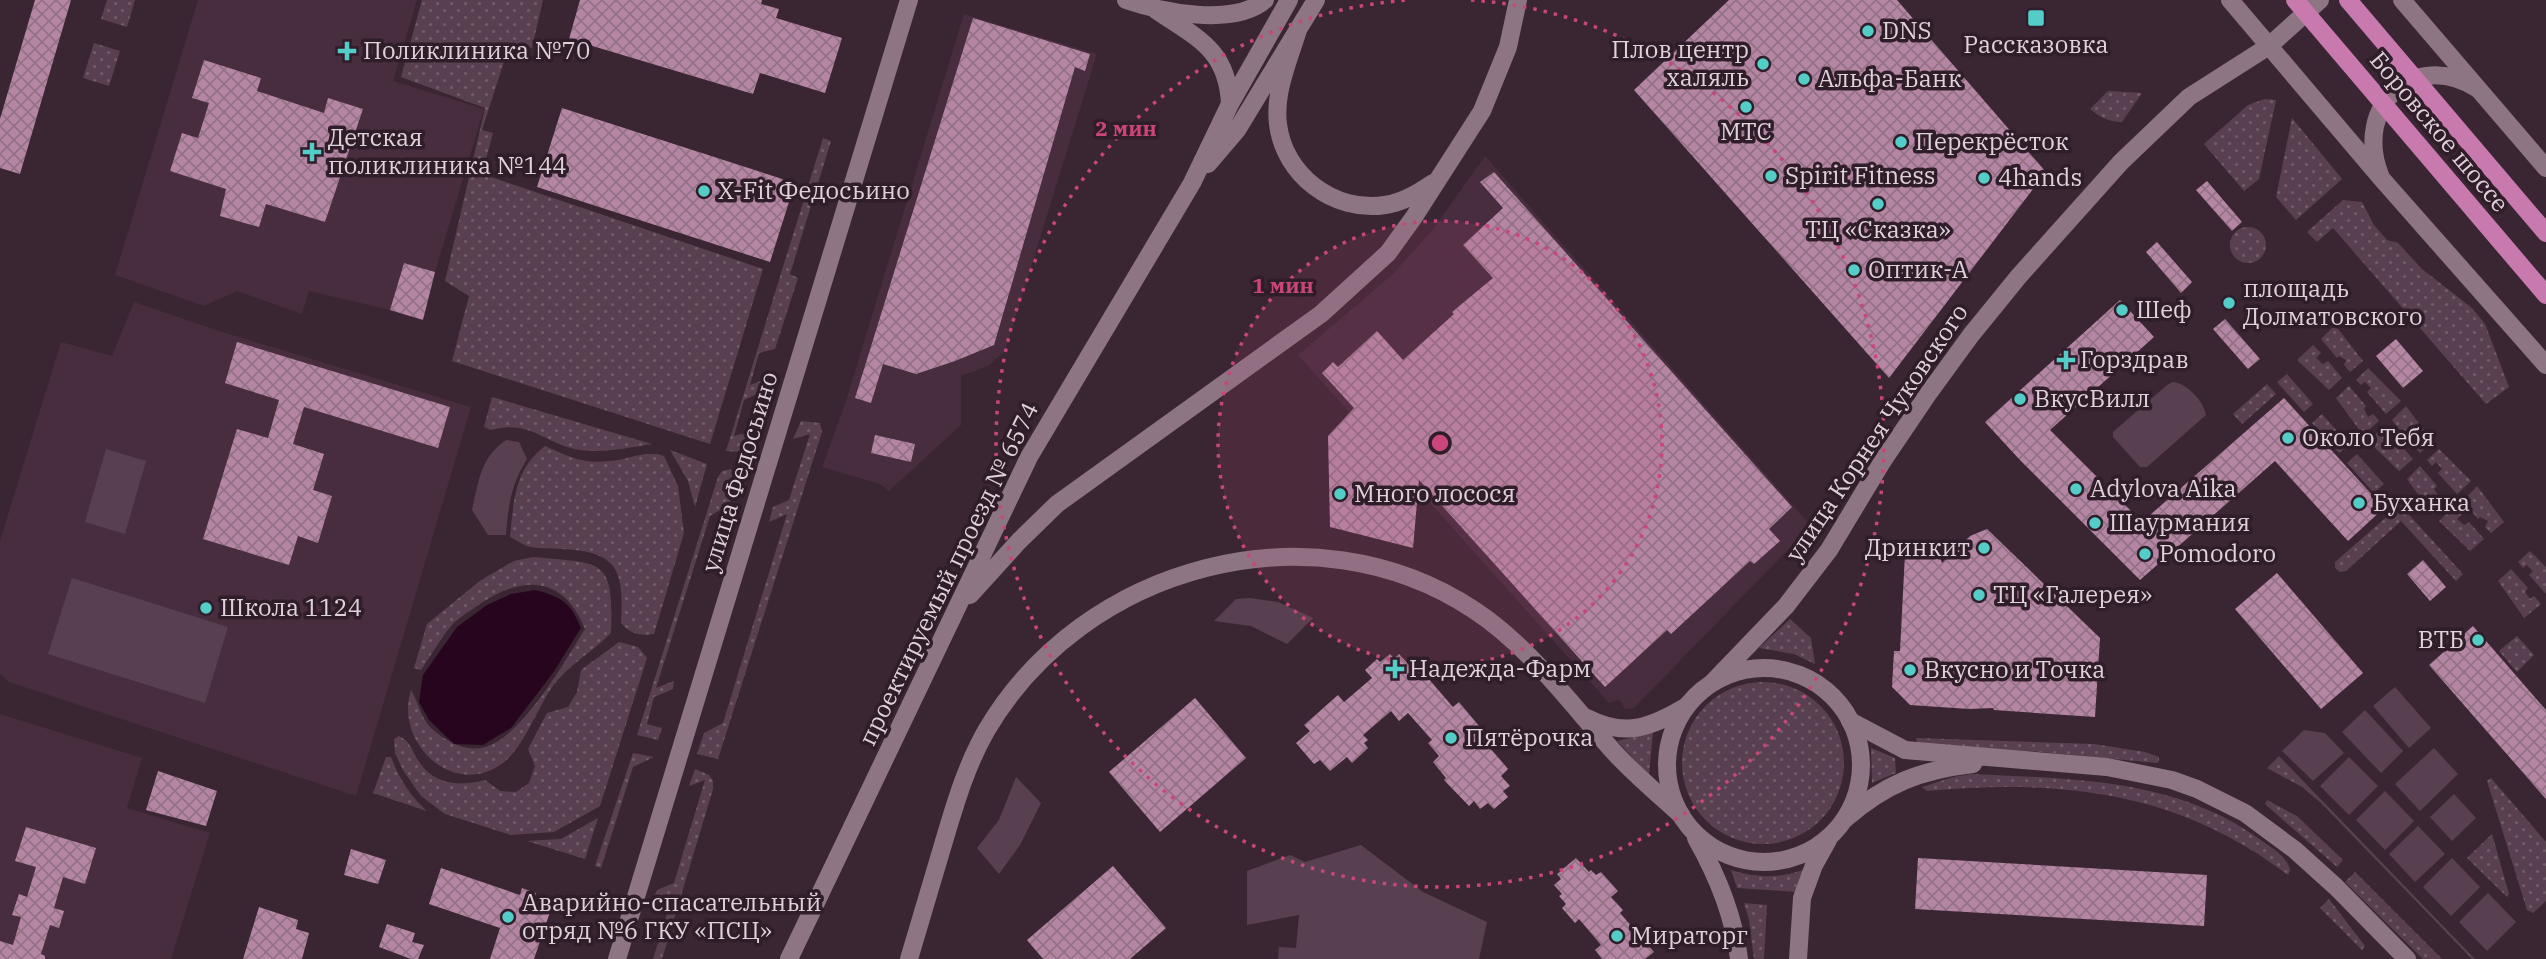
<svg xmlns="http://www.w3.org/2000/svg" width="2546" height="959" viewBox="0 0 2546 959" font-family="'IBM Plex Serif',serif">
<defs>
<pattern id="grass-dots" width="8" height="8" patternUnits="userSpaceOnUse" patternTransform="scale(1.75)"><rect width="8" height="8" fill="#594050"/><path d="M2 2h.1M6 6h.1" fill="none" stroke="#705b69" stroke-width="1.8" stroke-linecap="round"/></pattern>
<pattern id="building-cross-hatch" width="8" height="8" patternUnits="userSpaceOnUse" patternTransform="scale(1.75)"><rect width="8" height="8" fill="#b586a3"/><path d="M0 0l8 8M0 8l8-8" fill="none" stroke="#937186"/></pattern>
</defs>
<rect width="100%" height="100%" fill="#3a2633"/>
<path fill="#472d3d" d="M198,0H417L393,81L484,109L435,272L404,263L390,310L309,291L302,314L237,291L204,306L115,275Z
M964,14L1097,54L1005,351L988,366L961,376V425L889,491L880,484L822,467L845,404Z
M1485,156L1811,526L1634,708L1625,709L1619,700L1609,703L1298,355L1393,274L1434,228Z
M134,302L219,331L471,407L356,796L9,682L0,674V541L61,342L112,356Z
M0,714L142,758L127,808L210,833L171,959H0Z"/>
<path fill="url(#grass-dots)" d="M107,0H135L127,27L101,19Z
M422,0H543L532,48L510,43L482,130L493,133L482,174L763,269L710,444L452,361L469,296L445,281L485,108L401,77Z
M94,43L120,51L109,86L83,78Z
M2108,91L2142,93L2122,122C2108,122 2100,117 2090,109Z
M2265,99L2276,100L2259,179L2244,191L2204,144L2248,105Z
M2292,118L2342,179L2296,220L2276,197Z
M823,138L831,141L790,274L798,278L775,349L759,353L750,385L766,379L763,391L744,400L734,436L750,432L742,452L726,451Z
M2343,200L2362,202L2374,225L2387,240L2398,243L2422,269L2472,308L2485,324L2509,387L2486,404L2333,228L2317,242L2307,232Z
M2230 245a18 18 0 1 1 36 0a18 18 0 1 1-36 0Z
M2335,325L2363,361L2350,372L2344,365L2346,360L2339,356L2337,358L2321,339Z
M2313,345L2321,353L2316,358L2323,364L2328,361L2342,378L2329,390L2297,360Z
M2368,368L2401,401L2386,414L2367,392L2371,388L2365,382L2361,385L2356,380Z
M2287,374L2313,404L2304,412L2277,382Z
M2267,384L2276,394L2242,424L2233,414Z
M2349,386L2366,406L2364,409L2368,417L2373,414L2379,421L2363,435L2336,398Z
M492,397L652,444C627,448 604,453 580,450C545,445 532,419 491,430L484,427Z
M2406,406L2433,442L2420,453L2414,446L2417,441L2410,437L2407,439L2392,420Z
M2322,414L2349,444L2339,453L2312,423Z
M801,421L820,423L822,432L718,759L697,754L704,733L723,723L787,514L769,522L773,507L789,500L810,434L793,439Z
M2384,426L2391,434L2387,439L2394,445L2398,442L2413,459L2399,471L2368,441Z
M545,446C569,457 583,464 610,461C628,460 647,449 664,456L678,486L684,533L654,634C639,636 631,634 621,623C624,571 619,552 563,549C552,548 540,549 530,547C523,545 516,540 510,537C514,500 514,470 545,446Z
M2439,449L2471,481L2457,494L2438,473L2442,469L2436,462L2432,466L2427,460Z
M670,450L707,464L695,507L688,481Z
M2357,454L2384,484L2374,493L2347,463Z
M2420,466L2437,486L2434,489L2439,497L2443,494L2450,501L2433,515L2407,479Z
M731,469C739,480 732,493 729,505L710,516L656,688L674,681L673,689L654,697L647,724L662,728L658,740L637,735L718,477L722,471Z
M2477,486L2504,522L2491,533L2485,527L2488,521L2480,517L2478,519L2463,501Z
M2391,495L2463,574L2456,581L2401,521L2346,571L2340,572L2335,568V562L2391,513L2383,502Z
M2454,507L2462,514L2457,519L2464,525L2469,522L2484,539L2470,551L2439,521Z
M2530,551L2546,567V594L2529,575L2533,571L2527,565L2523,568L2518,562Z
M533,557C602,564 614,556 611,633C592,652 567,666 552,687C537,709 524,747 503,763C453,800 394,742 411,690C419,703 420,717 431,728C444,740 466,753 485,747C522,737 565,661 585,629C563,574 521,575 477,606C469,612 458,618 451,626C440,639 431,656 421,670L414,668L427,624L481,580L514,561Z
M2511,569L2528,588L2525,592L2530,599L2534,596L2541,604L2524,618L2498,581Z
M1790,619L1811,638L1815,664L1794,654L1759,648Z
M2517,636L2534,655L2517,672L2499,651Z
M619,642L638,647L647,658L600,806L554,832L511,835L445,814L421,796L403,770L395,753L394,739L399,736C409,741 411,747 416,757C432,785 457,787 485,780L500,791L516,792L529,783L535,766L528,749L547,713L568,707L577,692L581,670Z
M1682 763a81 81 0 1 1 162 0a81 81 0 1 1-162 0Z
M1653,732L1649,775L1617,741Z
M1916,738L2094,744L2145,752L2159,757V761L2157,763L2030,751L1918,746Z
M1871,748L1895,758L1896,773L1872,783Z
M633,753L654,757L633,767L601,868L595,866Z
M2279,756L2475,959H2472L2321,803L2302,787L2267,768Z
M386,757H391C399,778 410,796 427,811L373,793Z
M695,769L709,775L713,781V789L662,959H653L673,894L653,900L657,890L674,883L705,780L689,786Z
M1972,774C2073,779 2177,778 2262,841C2272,848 2289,858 2290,871L2288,875C2178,791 2062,779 1927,791L1922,787L1953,777Z
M2491,778L2546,842V901L2533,913L2527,910L2487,781Z
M2267,800L2297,816L2343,860L2337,867L2265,804Z
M598,818L585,859L527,841L561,839Z
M2492,834L2509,894L2507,897L2467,858Z
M1805,869L1798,892L1737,888L1731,870C1758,878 1779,879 1805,869Z
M2355,872L2442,959H2423L2345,882Z
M2329,899L2365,946L2362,950L2320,908Z
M1744,903L1767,905L1764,959H1754L1749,920Z"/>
<path fill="#594050" d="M2173,382C2187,383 2204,402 2206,415L2147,467H2140L2113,437V432L2167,385Z
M506,440L519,442L527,459C511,484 508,507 506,535H488L472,510C479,481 480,458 506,440Z
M106,449L146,461L125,534L85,522Z
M72,578L228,627L205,703L48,654Z
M1250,598L1278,602L1313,618L1287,644L1251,626L1214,621L1236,599Z
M2395,687L2431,728L2409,748L2373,706Z
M2365,710L2403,751L2381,773L2342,732Z
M2304,730L2325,733L2344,753L2313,781L2282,751Z
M2434,748L2458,774L2420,811L2395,784Z
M2349,757L2378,786L2349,815L2320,786Z
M1016,777L1041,803L1020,845L999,874L977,848L999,820Z
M2385,791L2414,821L2385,850L2356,820Z
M2454,794L2476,818L2452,841L2430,817Z
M2418,826L2445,854L2415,882L2389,854Z
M1361,845L1423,892L1487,922L1479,959H1278L1279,947L1296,948L1299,915L1247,925V871L1290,855L1305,862Z
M2452,858L2480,887L2451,916L2423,887Z
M2488,893L2516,922L2487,951L2459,922Z"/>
<path fill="#28051e" d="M535,590C562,597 570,602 581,628L553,673L511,728L483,745L454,744L429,720L419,702L423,675L457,627L487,605L511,594Z"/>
<path fill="url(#building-cross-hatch)" d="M35,0H71L20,174L0,168V119Z
M580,0H762L761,4L779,9L776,18L842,38L825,93L760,73L753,94L569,39Z
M1729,0H1897L2046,172L1889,378L1634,90Z
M973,18L1090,54L1085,71L1075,67L994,345L955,361L916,374L883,364L871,403L855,398Z
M204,60L261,78L257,91L324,113L328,98L363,109L325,222L266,204L259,227L220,216L226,189L170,171L182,133L198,138L209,103L192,98Z
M562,108L795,183L770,262L537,187Z
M1494,172L1792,507L1769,529L1780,541L1754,564L1750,561L1671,634L1667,630L1605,687L1419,480L1413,548L1330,527L1328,436L1354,408L1322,373L1333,362L1338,367L1377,331L1403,360L1454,314L1452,312L1493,278L1463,245L1503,208L1480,182Z
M2207,181L2242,222L2232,231L2196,190Z
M2157,242L2192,282L2181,293L2146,252Z
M404,263L435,272L423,320L390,310Z
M2120,300L2154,337L2050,430L2142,522L2284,398L2384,508L2348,541L2275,461L2140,580L2019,459L1985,422Z
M2225,319L2260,359L2248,369L2213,329Z
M2396,339L2423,371L2403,388L2376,356Z
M237,342L450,407L438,448L304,407L293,444L324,454L313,490L332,496L318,543L298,536L289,565L203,539L237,429L268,438L279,400L225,383Z
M875,435L915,444L911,462L871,453Z
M1987,529L2100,638L2095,717L1994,710L1993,708L1969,709L1910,705L1892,687L1894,651H1900L1905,554L1917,542L1921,553L1936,547L1942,563L1970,536Z
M2423,560L2446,587L2430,601L2407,574Z
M2277,573L2363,673L2321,709L2235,609Z
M2473,626L2546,710V799L2429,665Z
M1390,654L1394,659L1399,654L1409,665L1413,661L1453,707L1459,702L1489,738L1485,742L1508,769L1501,776L1510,786L1503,791L1508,797L1494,809L1488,803L1480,809L1474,801L1469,806L1444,780L1446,778L1433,762L1439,756L1428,743L1432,740L1408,713L1399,721L1391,711L1363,735L1368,740L1364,743L1368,748L1352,763L1347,757L1330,771L1320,760L1314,764L1296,743L1310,731L1304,725L1338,695L1344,702L1372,678L1365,670L1377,659L1380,662Z
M1195,698L1246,758L1160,832L1109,772Z
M158,771L217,791L206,826L146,810Z
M26,827L96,848L85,884L63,877L54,908L64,911L59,928L50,925L41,954L45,956V959H0V941L13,945L21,917L12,915L19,894L27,897L36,867L15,861Z
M351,849L386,860L378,884L344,875Z
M1576,858L1589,872L1591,870L1596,875L1601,872L1618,891L1611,897L1623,910L1620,913L1654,952L1645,959H1602L1595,950L1601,945L1579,919L1575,923L1562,908L1566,904L1559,896L1562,894L1554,885L1561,879L1557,874Z
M1918,858L2207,875L2204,926L1915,909Z
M1113,866L1166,928L1130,959H1043L1027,940Z
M441,868L520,895L522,888L536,893L534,900L552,906L534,959H490L500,928L429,904Z
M259,907L298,920L296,929L309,933L302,959H243Z
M387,924L415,933L412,942L424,945L418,959H411L379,947Z"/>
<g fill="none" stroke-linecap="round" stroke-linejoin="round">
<path stroke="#8d7584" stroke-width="18" d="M1587,718C1626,738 1652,727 1687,706
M1850,721L1905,750L2107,767L2172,780L2197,789L2245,813L2295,850L2336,887L2407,959
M1845,819C1885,784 1920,770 1973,764
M909,959C920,922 931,885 942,848C954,808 965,768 986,731C1083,565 1312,503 1474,610C1529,646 1570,703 1613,751C1634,774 1658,794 1681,815"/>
<path stroke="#8d7584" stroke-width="18" d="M2380,175C2353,106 2414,48 2478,89
M1667 765a97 97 0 1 1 194 0a97 97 0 1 1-194 0Z
M1712,683L1786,606L1829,550L1882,462L1928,394L1971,335L2019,276L2121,162L2189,97L2269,46
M1696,838C1717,875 1734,916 1739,959
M617,959L909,0
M1798,959L1802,898L1814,865L1828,840"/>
<path stroke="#8d7584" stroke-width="18" d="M1126,0C1161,12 1234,27 1265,0
M2230,0L2381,178L2546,365
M2402,0L2546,168
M1156,10C1197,38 1227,49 1230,103
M1298,30C1289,60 1274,92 1278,124C1284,175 1334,213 1385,205C1404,202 1418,193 1433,183
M2269,46L2320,0
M1208,164L1237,130L1316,0
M970,595L1019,541L1057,504L1321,314L1388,253L1414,217L1482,111L1508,47L1518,0
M789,959L1029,457L1192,183L1230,104L1289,0"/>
<path stroke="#c879ae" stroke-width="18" d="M2295,0L2546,295
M2348,0L2546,233"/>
</g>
<circle cx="1440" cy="443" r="222" fill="#c9467a" fill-opacity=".12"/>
<g fill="none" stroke="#c9467a" stroke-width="3.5" stroke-dasharray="3.5 7">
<circle cx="1440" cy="443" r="222"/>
<path d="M1471 0A444 444 0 1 1 1409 0"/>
</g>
<g fill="#54cdc8" stroke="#2f1d29" stroke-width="2.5">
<rect x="2027" y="9" width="18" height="18" rx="3.5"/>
<circle cx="1868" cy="31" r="7"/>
<path d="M343.5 40.5h7v7h7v7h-7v7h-7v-7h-7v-7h7z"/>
<circle cx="1763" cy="64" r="7"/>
<circle cx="1804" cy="79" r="7"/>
<circle cx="1746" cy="107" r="7"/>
<circle cx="1901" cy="142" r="7"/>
<path d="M308.5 141.5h7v7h7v7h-7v7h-7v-7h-7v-7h7z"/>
<circle cx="1771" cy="176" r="7"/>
<circle cx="1984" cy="178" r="7"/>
<circle cx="704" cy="191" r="7"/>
<circle cx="1878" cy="204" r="7"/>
<circle cx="1854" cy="270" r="7"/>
<circle cx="2229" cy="303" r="7"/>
<circle cx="2122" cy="310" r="7"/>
<path d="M2062.5 349.5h7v7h7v7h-7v7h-7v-7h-7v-7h7z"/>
<circle cx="2020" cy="399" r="7"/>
<circle cx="2288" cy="438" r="7"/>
<circle cx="2076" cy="489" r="7"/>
<circle cx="1340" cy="494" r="7"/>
<circle cx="2359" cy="503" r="7"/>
<circle cx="2095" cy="523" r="7"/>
<circle cx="1984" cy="548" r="7"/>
<circle cx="2145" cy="554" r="7"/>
<circle cx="1979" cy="595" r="7"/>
<circle cx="206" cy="608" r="7"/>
<circle cx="2478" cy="640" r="7"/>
<path d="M1391.5 658.5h7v7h7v7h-7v7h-7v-7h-7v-7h7z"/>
<circle cx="1910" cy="670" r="7"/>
<circle cx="1451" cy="738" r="7"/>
<circle cx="508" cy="917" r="7"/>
<circle cx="1617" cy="936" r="7"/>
</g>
<g text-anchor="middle" stroke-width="7" stroke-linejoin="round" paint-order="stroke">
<g font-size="24" fill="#dfd1d9" stroke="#2f1d29" text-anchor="start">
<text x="1882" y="39">DNS</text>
<text x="2036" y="53" text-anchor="middle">Рассказовка</text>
<text x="1749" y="58" text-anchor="end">Плов центр<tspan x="1749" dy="28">халяль</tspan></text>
<text x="363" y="59">Поликлиника №70</text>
<text x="1818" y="87">Альфа-Банк</text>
<text x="1746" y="140" text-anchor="middle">МТС</text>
<text x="328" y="146">Детская<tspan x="328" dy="28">поликлиника №144</tspan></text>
<text x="1915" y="150">Перекрёсток</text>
<text x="1785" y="184">Spirit Fitness</text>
<text x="1998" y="186">4hands</text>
<text x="718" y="199">X-Fit Федосьино</text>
<text x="1878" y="238" text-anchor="middle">ТЦ «Сказка»</text>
<text x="1868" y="278">Оптик-А</text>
<text x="2243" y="297">площадь<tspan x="2243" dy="28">Долматовского</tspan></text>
<text x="2136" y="318">Шеф</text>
<text x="2080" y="368">Горздрав</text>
<text x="2034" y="407">ВкусВилл</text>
<text x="2302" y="446">Около Тебя</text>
<text x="2090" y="497">Adylova Aika</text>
<text x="1354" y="502">Много лосося</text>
<text x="2373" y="511">Буханка</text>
<text x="2109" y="531">Шаурмания</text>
<text x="1970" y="556" text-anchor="end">Дринкит</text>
<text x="2159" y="562">Pomodoro</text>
<text x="1993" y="603">ТЦ «Галерея»</text>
<text x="220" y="616">Школа 1124</text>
<text x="2464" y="648" text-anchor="end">ВТБ</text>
<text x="1409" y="677">Надежда-Фарм</text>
<text x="1924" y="678">Вкусно и Точка</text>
<text x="1465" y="746">Пятёрочка</text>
<text x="522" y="911">Аварийно-спасательный<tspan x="522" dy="28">отряд №6 ГКУ «ПСЦ»</tspan></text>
<text x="1631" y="944">Мираторг</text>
</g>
<g font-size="24" fill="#dfd1d9" stroke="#2f1d29">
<text transform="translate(2439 132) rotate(50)" y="8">Боровское шоссе</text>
<text transform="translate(1877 433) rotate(-56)" y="8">улица Корнея Чуковского</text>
<text transform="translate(740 472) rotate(-73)" y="8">улица Федосьино</text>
<text transform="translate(949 574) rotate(-64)" y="8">проектируемый проезд № 6574</text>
</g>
</g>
<circle cx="1440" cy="443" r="10" fill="#c9467a" stroke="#2f1d29" stroke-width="3.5"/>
<g font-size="21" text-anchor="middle" font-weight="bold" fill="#c9467a" stroke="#2f1d29" stroke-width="7" stroke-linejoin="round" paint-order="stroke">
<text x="1126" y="136">2 мин</text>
<text x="1283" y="293">1 мин</text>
</g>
</svg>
